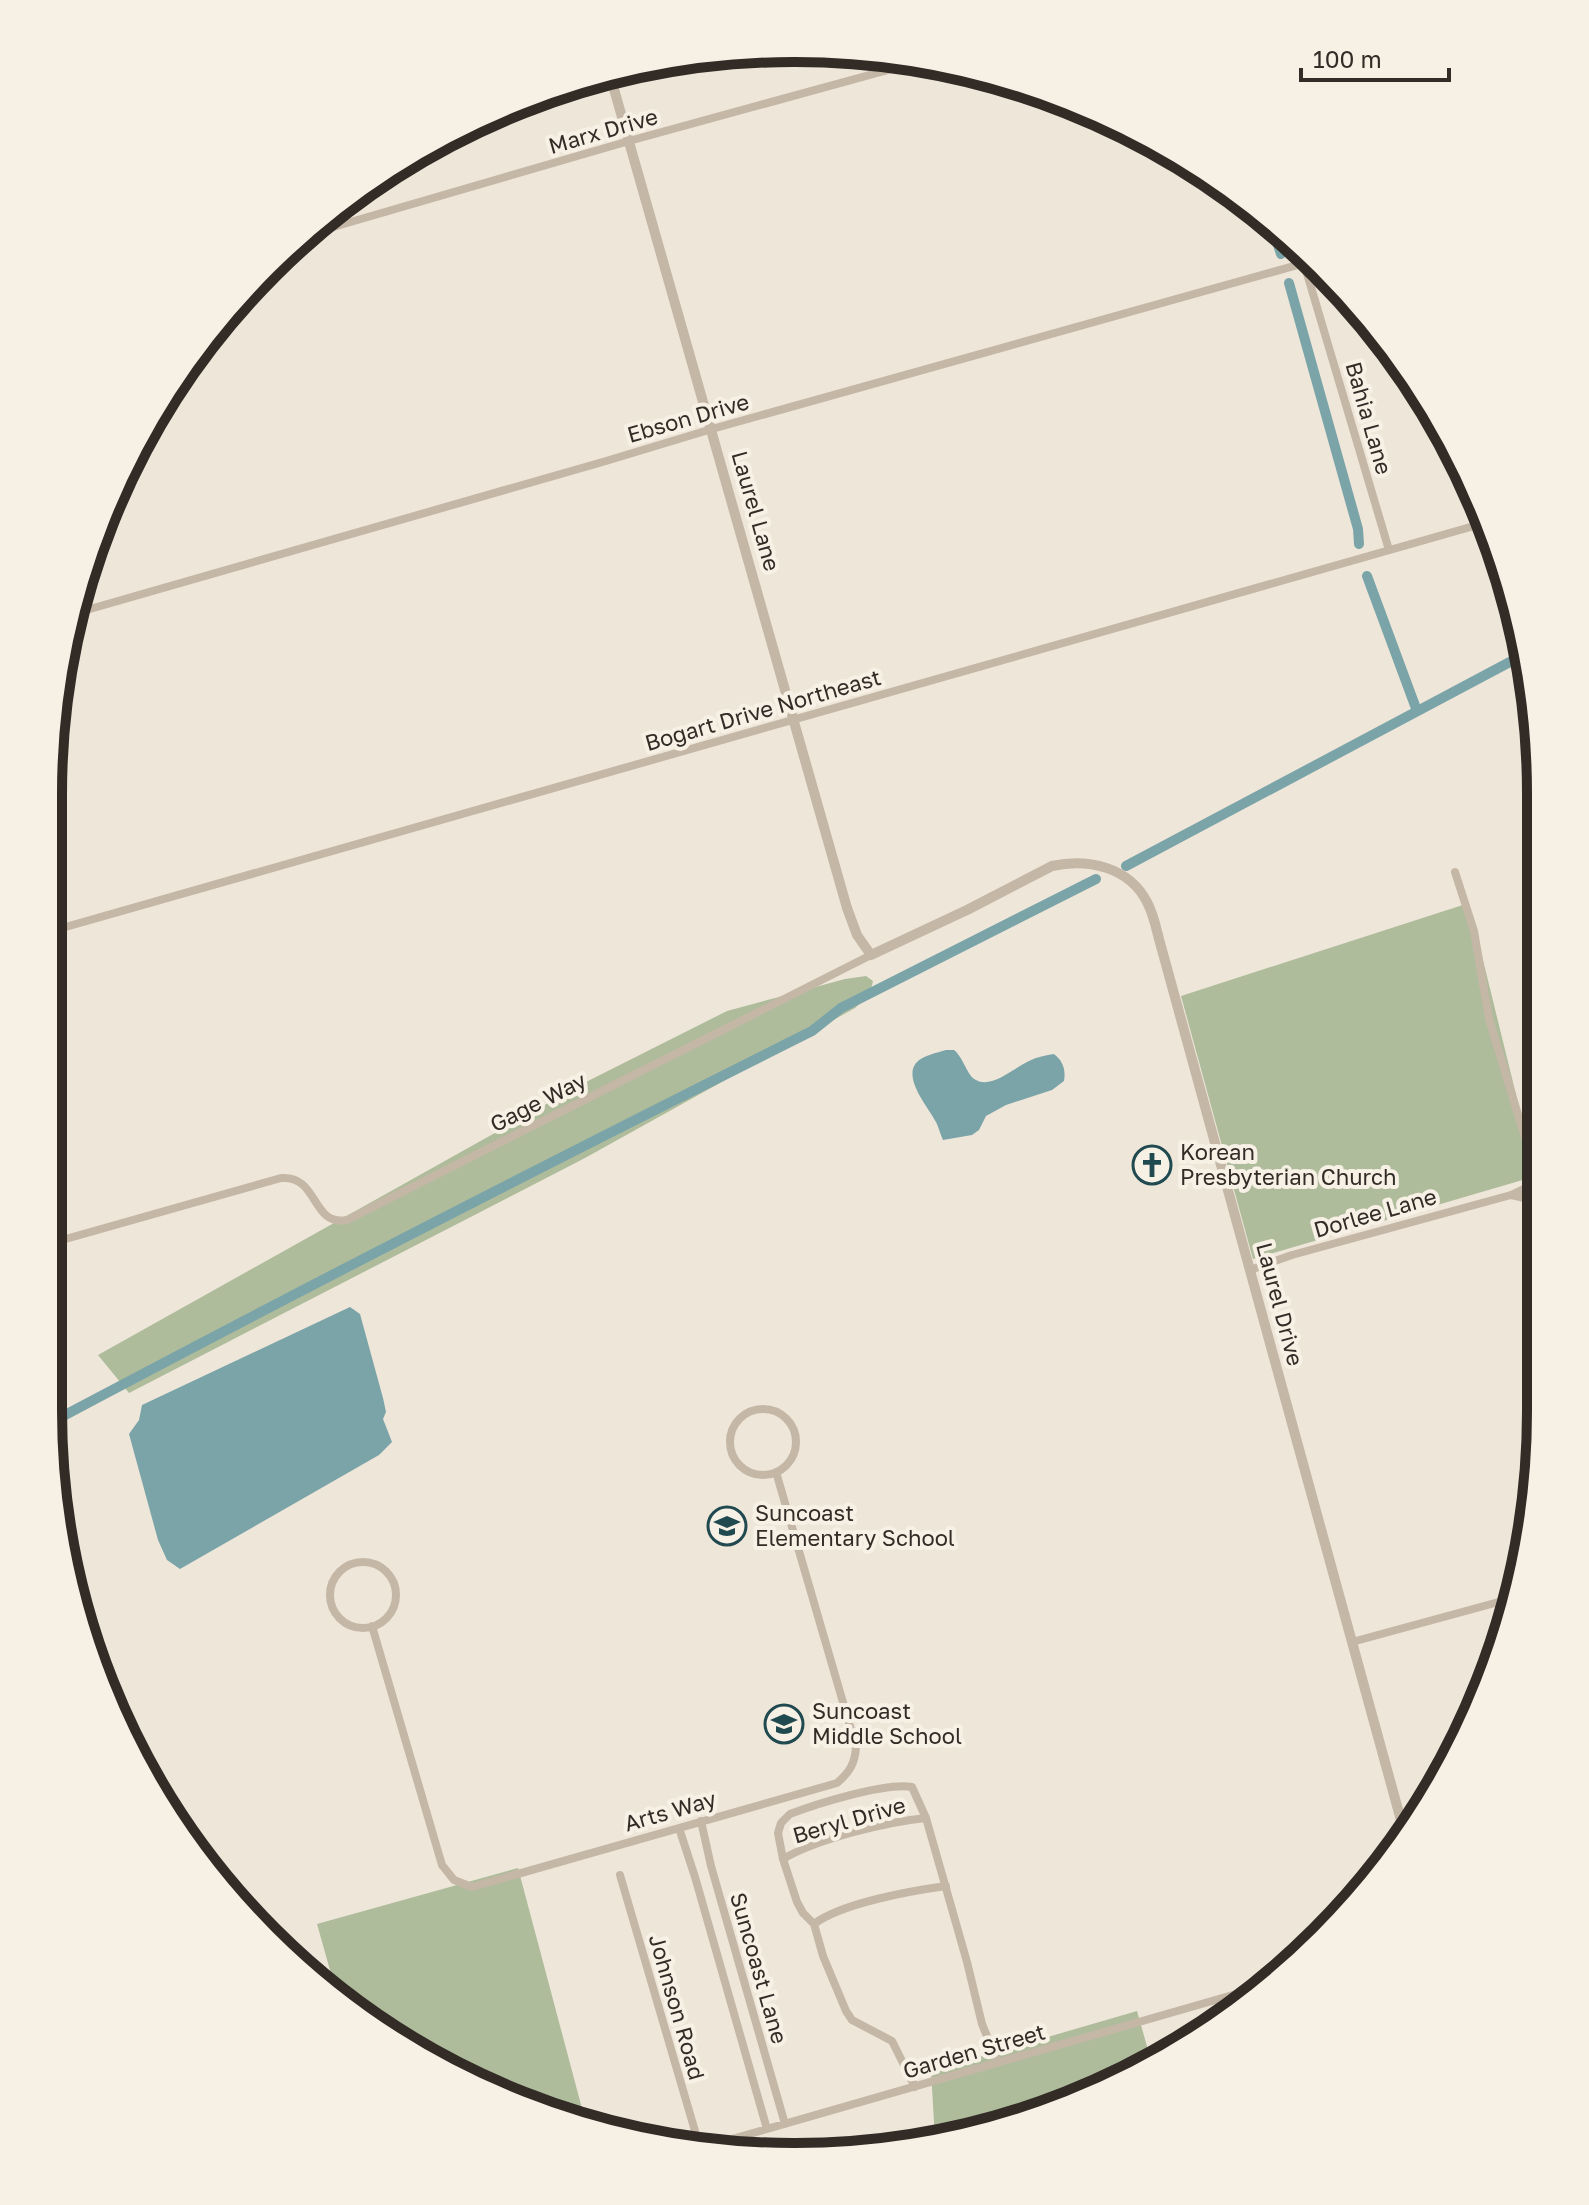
<svg xmlns="http://www.w3.org/2000/svg" width="1589" height="2205" viewBox="0 0 1589 2205" font-family="'Golos Text',sans-serif">
<rect width="100%" height="100%" fill="#eee6d9"/>
<path fill="#aebc9b" d="M1469,903L1536,1176L1253,1259L1181,996Z
M866,976L873,981L870,994L855,1008L585,1158L129,1393L98,1355L584,1083L727,1011L845,979Z
M518,1868L584,2116L465,2080L337,1995L317,1924Z
M1137,2011L1150,2057L1081,2100L935,2139L931,2071Z"/>
<path fill="#7ba4a9" d="M946,1050H954C964,1058 967,1076 976,1080C992,1089 1015,1067 1029,1061C1037,1057 1046,1055 1054,1054C1063,1061 1066,1070 1064,1081L1052,1090L1006,1105L986,1116L979,1130L972,1135L943,1140C940,1134 939,1128 936,1122C929,1108 903,1079 916,1063C923,1055 937,1053 946,1050Z
M350,1307L360,1314L383,1398L386,1412L383,1419L392,1442L379,1455L180,1569L167,1560L158,1540L129,1434L139,1420L142,1405Z"/>
<g fill="none" stroke-linecap="round" stroke-linejoin="round">
<path stroke="#7ba4a9" stroke-width="10" d="M1271,223L1281,254
M1289,283L1358,529L1359,544
M1367,576L1417,711
M1126,866L1523,655
M50,1423C302,1289 556,1159 812,1031L841,1008L1096,879"/>
<path stroke="#c5b7a6" stroke-width="8" d="M299,237L629,141L917,62
M1300,250L1389,550
M76,613L606,461L712,429L1312,261
M48,932L1488,522
M1511,1195L1538,1201
M48,1244L281,1178C319,1175 311,1227 347,1220L871,955
M1250,1270L1292,1255L1511,1195L1528,1187L1531,1166L1527,1144L1489,1019L1474,931L1455,872
M730 1442a33 33 0 1 1 66 0a33 33 0 1 1-66 0Z
M1525,1550C1521,1539 1520,1527 1529,1519
M330 1595a33 33 0 1 1 66 0a33 33 0 1 1-66 0Z
M372,1626L442,1865L454,1880L472,1887L837,1783C850,1772 855,1763 856,1747L776,1472
M1352,1642L1517,1597
M701,1821L711,1866L785,2124
M679,1828L695,1877L767,2129
M783,1859C817,1839 886,1822 926,1818
M620,1875L700,2148
M814,1924C842,1903 910,1891 946,1886
M915,2087L892,2041L852,2020L846,2011L823,1956L814,1924L803,1913L797,1902L783,1859L778,1833L781,1823L790,1814C816,1804 886,1782 912,1787L926,1818L967,1962L982,2024L998,2063
M694,2150L1264,1986"/>
<path stroke="#c5b7a6" stroke-width="10" d="M610,75L847,908L857,935L871,955L967,910L1052,866C1088,858 1129,867 1147,902C1153,913 1156,927 1159,939L1405,1835"/>
</g>
<defs>
<g id="church-ring" transform="scale(2)"><circle r="9.5" fill="#f7f0e5" stroke="#204950" stroke-width="1.5"/><path d="M-1.2-6h2.4v3.5h3.3v2.4h-3.3V6h-2.4V-.1h-3.3v-2.4h3.3Z" fill="#204950"/></g>
<g id="school-ring" transform="scale(2)"><circle r="9.5" fill="#f7f0e5" stroke="#204950" stroke-width="1.5"/><path d="M0-5L7-2L0 1L-7-2ZM-4 1L0 2.5L4 1V4Q0 6-4 4Z" fill="#204950"/></g>
</defs>
<g fill-rule="evenodd">
<use href="#church-ring" x="1152" y="1165"/>
<use href="#school-ring" x="727" y="1526"/>
<use href="#school-ring" x="784" y="1724"/>
</g>
<g text-anchor="middle" stroke-width="8" stroke-linejoin="round" paint-order="stroke">
<g font-size="22" fill="#322b26" stroke="#f7f0e5">
<text transform="translate(603 131) rotate(-16)" y="8">Marx Drive</text>
<text transform="translate(688 418) rotate(-16)" y="8">Ebson Drive</text>
<text transform="translate(1369 418) rotate(74)" y="8">Bahia Lane</text>
<text transform="translate(756 511) rotate(74)" y="8">Laurel Lane</text>
<text transform="translate(763 710) rotate(-16)" y="8">Bogart Drive Northeast</text>
<text transform="translate(538 1102) rotate(-27)" y="8">Gage Way</text>
<text transform="translate(1375 1213) rotate(-16)" y="8">Dorlee Lane</text>
<text transform="translate(1280 1304) rotate(75)" y="8">Laurel Drive</text>
<text transform="translate(670 1811) rotate(-16)" y="8">Arts Way</text>
<text transform="translate(849 1820) rotate(-16)" y="8">Beryl Drive</text>
<text transform="translate(759 1968) rotate(74)" y="8">Suncoast Lane</text>
<text transform="translate(677 2007) rotate(74)" y="8">Johnson Road</text>
<text transform="translate(974 2051) rotate(-16)" y="8">Garden Street</text>
</g>
<g font-size="22" fill="#322b26" stroke="#f7f0e5" text-anchor="start">
<text x="1180" y="1160">Korean<tspan x="1180" dy="25">Presbyterian Church</tspan></text>
<text x="755" y="1521">Suncoast<tspan x="755" dy="25">Elementary School</tspan></text>
<text x="812" y="1719">Suncoast<tspan x="812" dy="25">Middle School</tspan></text>
</g>
</g>
<path d="M0 0H1589V2205H0ZM794 62H795A732 732 0 0 1 1527 794V1411A732 732 0 0 1 795 2143H794A732 732 0 0 1 62 1411V794A732 732 0 0 1 794 62Z" fill="#f7f0e5" fill-rule="evenodd"/>
<path fill="none" stroke="#322b26" stroke-width="10" d="M794 62H795A732 732 0 0 1 1527 794V1411A732 732 0 0 1 795 2143H794A732 732 0 0 1 62 1411V794A732 732 0 0 1 794 62Z"/>
<path d="M1301 68v12h148v-12" fill="none" stroke="#322b26" stroke-width="4"/>
<text x="1313" y="68" font-size="24" fill="#322b26" stroke="#f7f0e5" stroke-width="6" paint-order="stroke">100 m</text>
</svg>
